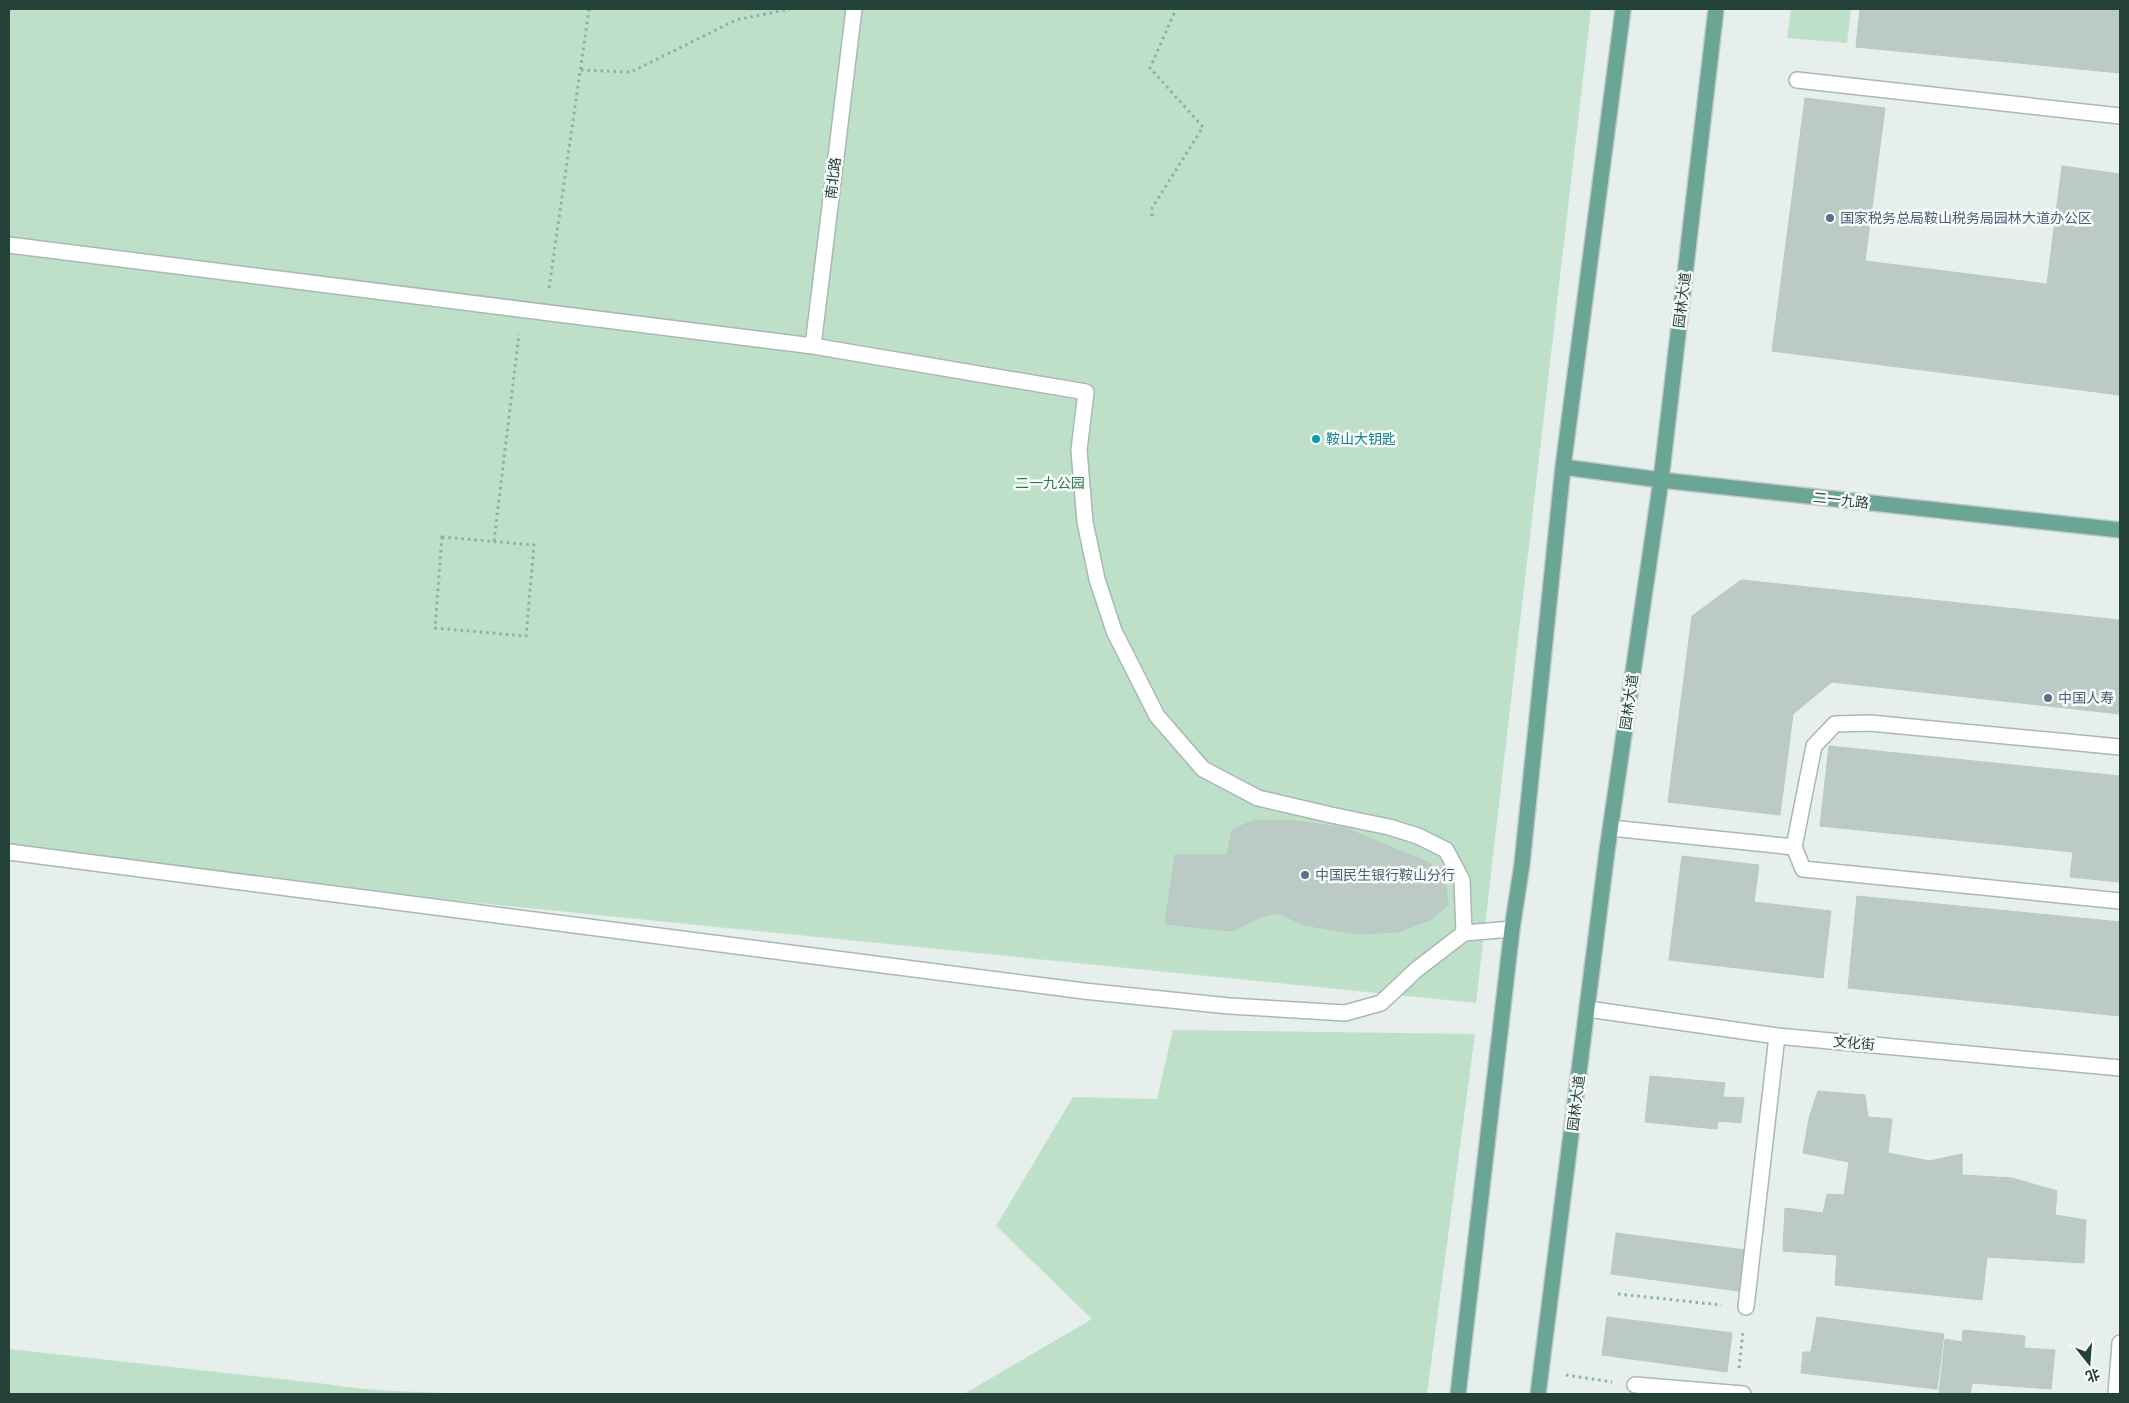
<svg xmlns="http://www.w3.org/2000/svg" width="2129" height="1403" viewBox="0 0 2129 1403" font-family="'Titillium Web','Noto Sans SC',sans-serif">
<rect width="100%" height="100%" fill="#e6efeb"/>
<path fill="#bfe0c8" d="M9,9H1591L1476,1003L9,856Z
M1791,9H1851L1847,43L1787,38Z
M1173,1030L1475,1034L1427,1394H964L1092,1319L996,1226L1073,1097L1157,1099Z
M9,1349L326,1384C371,1392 417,1391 463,1394H9Z"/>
<path fill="#bbcac4" stroke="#b8c9c2" d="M1860,9H2120V73L1856,47Z
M1805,98L1885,108L1865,261L2047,284L2062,166L2120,174V395L1772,351Z
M1741,580L2120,620V714L1832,682L1793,714L1780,815L1668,802L1692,616Z
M1829,746L2120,776V882L2070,877L2073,852L1820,826Z
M1290,820L1345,828L1430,863L1446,887L1448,905L1430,920L1398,932L1359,934L1304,925L1278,913L1260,917L1232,931L1165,924L1175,855H1227L1232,830L1252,821Z
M1682,856L1759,865L1754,902L1831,911L1823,978L1669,960Z
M1857,896L2120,922V1016L1848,988Z
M1650,1076L1725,1083L1723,1097L1744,1098L1741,1123L1718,1121L1717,1129L1645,1122Z
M1818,1091L1865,1095L1868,1117L1892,1119L1888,1153L1930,1161L1962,1154V1175L2012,1178L2057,1191L2055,1215L2086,1220L2084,1263L1987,1257L1982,1300L1835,1285L1837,1255L1783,1251L1785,1208L1823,1213L1827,1194L1844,1195L1849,1162L1803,1153L1809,1118Z
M1616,1233L1745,1250L1739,1291L1611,1274Z
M1607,1317L1732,1333L1727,1372L1602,1355Z
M1817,1317L1944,1334L1937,1389L1801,1373L1803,1352H1811Z
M1963,1330L2025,1336L2024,1348L2055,1350L2051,1389L1972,1383L1970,1394H1939L1945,1339L1962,1342Z"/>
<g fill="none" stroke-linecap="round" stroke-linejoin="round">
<g stroke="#a8b8b2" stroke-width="18">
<path id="service" d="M1797,80L2120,116
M9,245L813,346L1086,392L1079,450L1085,522L1097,579L1114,631L1157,716L1203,769L1258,798L1331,815L1389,827L1418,836L1446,850L1462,880L1464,933
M813,346L854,9
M1611,828L1794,847L1803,869L2120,901
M1794,847L1814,746L1835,724L1870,723L2120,747
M9,852L1084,991L1229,1006L1345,1013L1381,1003L1416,970L1464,933L1512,929
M1746,1307L1777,1036"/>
</g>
<g stroke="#a8b8b2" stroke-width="18">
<path id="minor" d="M1588,1009L1777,1036L2120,1068
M1635,1385L1743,1394
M2116,1394L2120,1343"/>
</g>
<g stroke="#c2cac8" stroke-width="18">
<path id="primary" d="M1563,467L1661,480L2120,530
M1458,1394L1512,929L1522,864L1563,467L1623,9
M1538,1394L1607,851L1661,480L1716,9"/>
</g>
<path stroke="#86b3a5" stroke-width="3" stroke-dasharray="2.5 4" stroke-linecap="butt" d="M581,70L631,72L736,20L790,9
M1152,216V208L1203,127L1150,68L1176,9
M549,288L589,9
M442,537L534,545L526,636L435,628Z
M494,541L519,334
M1618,1294L1722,1305
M1739,1368L1743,1332
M1566,1375L1612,1382"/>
<use href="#service" stroke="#fff" stroke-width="15"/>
<use href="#minor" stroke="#fff" stroke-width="15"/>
<use href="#primary" stroke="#6aa596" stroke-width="15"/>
</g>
<g fill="#5c6f8a" stroke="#f7fbf9" stroke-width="2">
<circle cx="1830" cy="218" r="5"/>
<circle cx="2048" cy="698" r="5"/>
<circle cx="1305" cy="875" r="5"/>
</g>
<circle fill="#0f9aa8" stroke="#f7fbf9" stroke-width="2" cx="1316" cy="439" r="5"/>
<g text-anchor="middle" stroke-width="5" stroke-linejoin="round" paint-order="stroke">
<g font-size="14" fill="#24423a" stroke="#f7fbf9">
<text transform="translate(833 178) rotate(-83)" y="5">南北路</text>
<text transform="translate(1682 300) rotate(-83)" y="5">园林大道</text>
<text transform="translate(1841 500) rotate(6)" y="5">二一九路</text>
<text transform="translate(1629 702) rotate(-82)" y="5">园林大道</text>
<text transform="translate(1854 1043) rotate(5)" y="5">文化街</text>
<text transform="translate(1576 1103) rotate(-83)" y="5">园林大道</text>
</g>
<g font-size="14" fill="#4e5e75" stroke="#f7fbf9" text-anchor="start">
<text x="1840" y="223">国家税务总局鞍山税务局园林大道办公区</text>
<text x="2058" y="703">中国人寿</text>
<text x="1315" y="880">中国民生银行鞍山分行</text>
</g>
<g font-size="14" fill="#0d838f" stroke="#f7fbf9" text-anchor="start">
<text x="1326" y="444">鞍山大钥匙</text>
</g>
<g font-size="14" fill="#2d7a4b" stroke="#f7fbf9">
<text x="1050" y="488">二一九公园</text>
</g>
</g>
<rect width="2129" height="1403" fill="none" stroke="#24423a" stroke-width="20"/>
<g transform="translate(2089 1363) rotate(163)" stroke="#f7fbf9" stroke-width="4" paint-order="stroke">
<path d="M0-4L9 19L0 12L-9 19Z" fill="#24423a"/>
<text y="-8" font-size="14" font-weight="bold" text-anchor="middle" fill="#24423a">北</text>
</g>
</svg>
